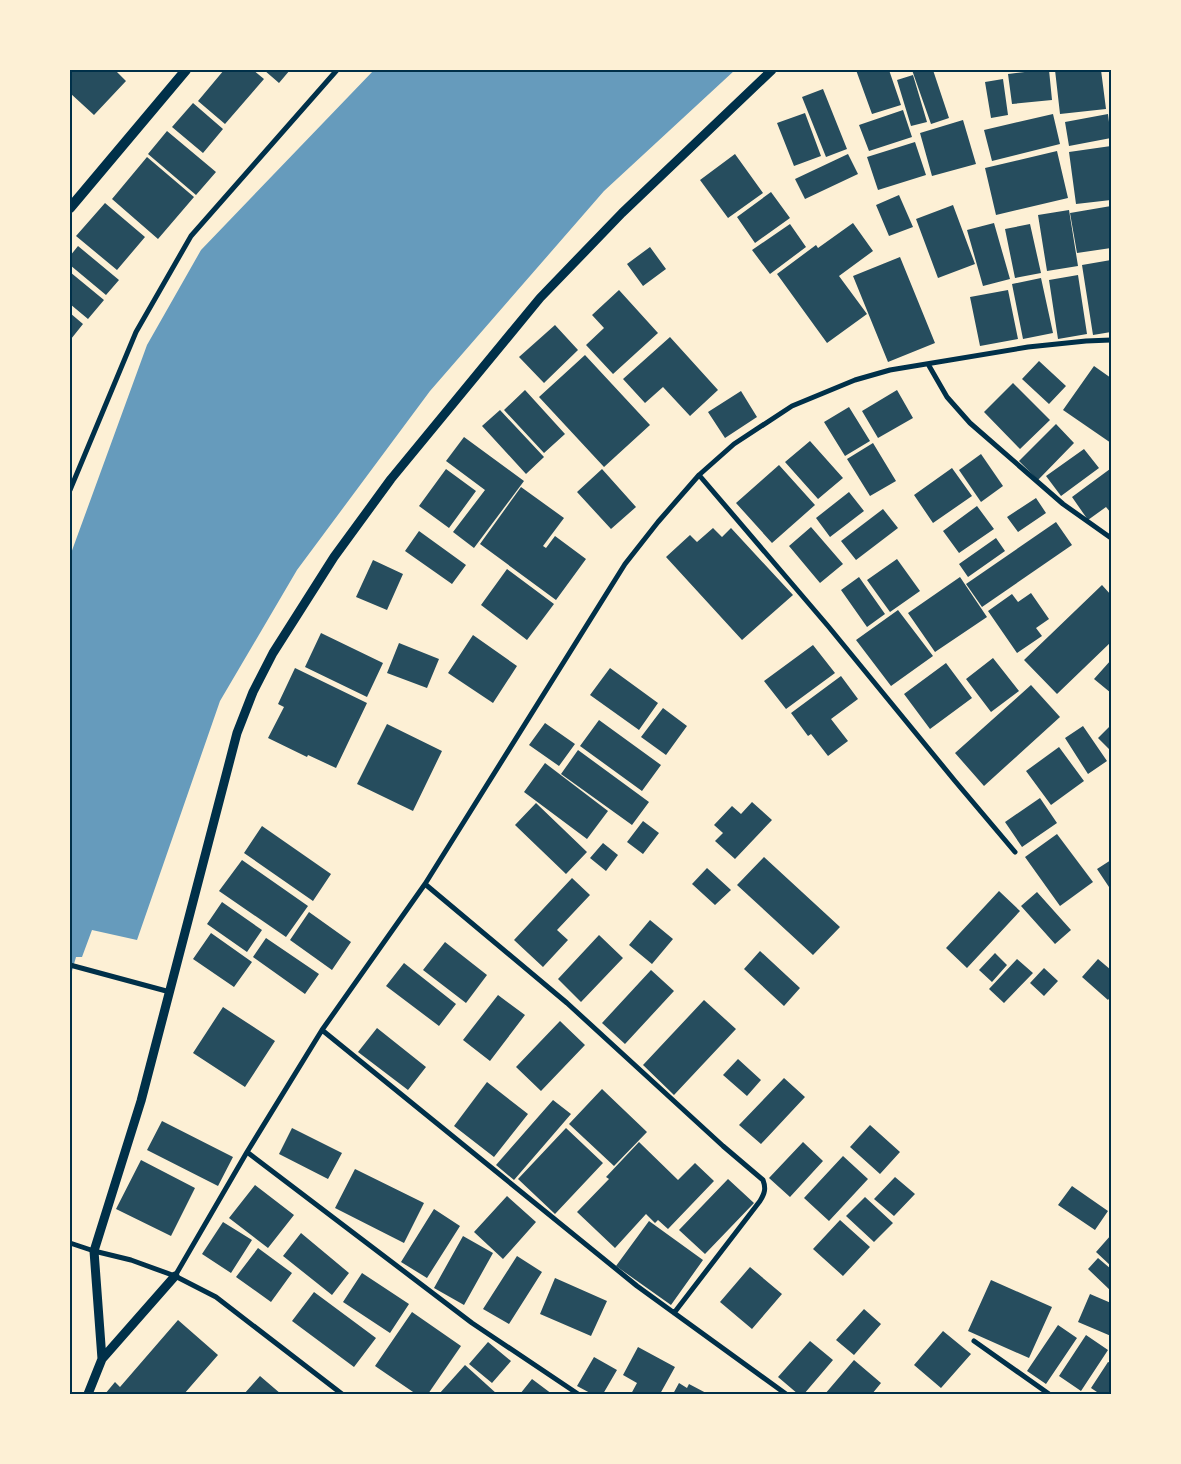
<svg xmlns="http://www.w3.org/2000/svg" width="1181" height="1464" viewBox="0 0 1181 1464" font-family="Figtree,sans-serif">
<rect width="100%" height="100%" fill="#fdf0d5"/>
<path fill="#669bbc" d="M374,70H735L604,191L430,391L297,570L220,701L137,940L92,930L82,957H76L70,978V556L147,345L201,250Z"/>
<path fill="#264d5e" d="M70,70H115L126,81L94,115L70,93Z
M224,70H253L264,79L225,124L198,101Z
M264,70H290L279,83Z
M856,70H889L901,105L872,114Z
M912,70H933L949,118L931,124Z
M1042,70H1049L1052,100L1012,104L1008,74Z
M1055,70H1101L1106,109L1060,114Z
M913,75L927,122L911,126L897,80Z
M1003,79L1008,115L991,118L985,82Z
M823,89L847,149L826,157L802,97Z
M193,103L223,129L203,153L172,127Z
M903,110L912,137L869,151L859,125Z
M805,113L821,156L794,166L777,123Z
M1053,114L1060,144L992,161L984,130Z
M1108,114L1111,138L1069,146L1065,122Z
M963,120L976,164L932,176L920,133Z
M167,131L216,172L196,195L148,154Z
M915,142L926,175L878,190L867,157Z
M1111,146V200L1076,204L1069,152Z
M1057,151L1068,198L996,215L985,168Z
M735,154L763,193L728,218L700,180Z
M848,154L858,174L805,199L795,179Z
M147,157L194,197L158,239L112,199Z
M771,192L790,218L755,243L737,217Z
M899,195L913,227L889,236L876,205Z
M105,203L145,237L117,270L76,236Z
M953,205L975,264L938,278L916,219Z
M1111,206V248L1077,253L1070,213Z
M1069,210L1078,266L1047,271L1038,215Z
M853,223L873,251L839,276L867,314L827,343L777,274L816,245L818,248Z
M994,223L1010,279L983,286L967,230Z
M790,224L806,247L770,274L752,250Z
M1030,224L1041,273L1015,278L1005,229Z
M78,246L119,280L106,295L70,265V256Z
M650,247L666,269L643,286L627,264Z
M900,257L935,343L888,362L853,276Z
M1111,260V332L1093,335L1082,265Z
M70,272L104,300L88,319L70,304Z
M1078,275L1087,334L1058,339L1049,280Z
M1041,278L1053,333L1023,339L1012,284Z
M619,290L658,333L613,374L586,345L604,328L592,315Z
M1008,290L1018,339L980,346L970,297Z
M70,313L83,324L71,339L70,338Z
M555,325L578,350L544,383L519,357Z
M670,337L718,390L690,416L663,387L645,403L623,379Z
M585,355L650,425L604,467L539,397Z
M1039,361L1066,386L1049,404L1022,379Z
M1094,366L1111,378V443L1063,410Z
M1013,383L1050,420L1020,449L984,412Z
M525,390L565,434L544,453L504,410Z
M897,390L913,418L878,438L862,411Z
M741,391L757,417L725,438L708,412Z
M849,407L870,441L845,456L824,422Z
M500,410L544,457L526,474L482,426Z
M1056,424L1074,443L1038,480L1019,461Z
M464,437L524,481L474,548L453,532L485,490L446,461Z
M810,441L843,478L818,499L785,462Z
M873,443L896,481L870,496L847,459Z
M1084,449L1099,468L1061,496L1046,476Z
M981,454L1003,486L981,502L959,470Z
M779,465L815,505L772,543L736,503Z
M952,468L972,496L933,523L914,495Z
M446,469L476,491L449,528L419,506Z
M602,469L636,507L611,529L577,492Z
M1110,469L1111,470V513L1106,507L1088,520L1072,497Z
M521,487L564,518L543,546L546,548L555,536L586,559L556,600L480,544Z
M849,492L864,511L830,537L816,518Z
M1036,498L1046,513L1018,532L1007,517Z
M977,506L994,529L959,553L943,531Z
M883,509L898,528L856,560L841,541Z
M1056,522L1072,545L982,607L966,584Z
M811,527L843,564L820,583L789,546Z
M713,528L722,537L731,528L793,595L742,640L666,557L690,535L697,542Z
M419,531L466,565L452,584L405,551Z
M996,538L1005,551L968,577L959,564Z
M897,559L920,591L890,612L867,580Z
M373,560L403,574L387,610L356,597Z
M507,569L554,604L527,640L481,605Z
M859,577L885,614L867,627L841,590Z
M960,577L987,617L935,652L908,613Z
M1102,585L1111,595V642L1057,694L1024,660Z
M1031,593L1049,619L1036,628L1042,636L1017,653L988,611L1012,594L1018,602Z
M898,610L933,656L891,686L856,640Z
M321,633L383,663L367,697L305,667Z
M473,635L517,666L493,703L448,673Z
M399,643L439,659L427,688L387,673Z
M813,645L835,673L786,709L764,681Z
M993,658L1019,691L991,712L966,679Z
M1111,660V693L1094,679Z
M946,663L972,698L930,729L904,694Z
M295,668L367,703L336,768L308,755L307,757L268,738L284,707L278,704Z
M610,668L658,703L639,730L590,695Z
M841,676L858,699L831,719L848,741L828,756L811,734L808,736L791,713Z
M1031,685L1060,717L984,786L955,753Z
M663,708L687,726L666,755L641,737Z
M599,720L661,765L642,791L580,746Z
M545,723L575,744L559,766L529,745Z
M387,724L442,751L413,811L357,784Z
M1111,725V751L1098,738Z
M1083,726L1107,761L1088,774L1065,738Z
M1059,747L1084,781L1051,805L1026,771Z
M578,750L649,802L632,825L561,774Z
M545,763L608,811L587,839L524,792Z
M1040,798L1057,823L1022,847L1005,822Z
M752,802L772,820L735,859L715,841L723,833L714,825L732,806L741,814Z
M536,803L587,852L566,874L515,825Z
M643,821L659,833L643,854L627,842Z
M262,826L331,874L313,901L244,853Z
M1057,834L1093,882L1060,906L1025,857Z
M603,843L618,855L606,871L590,858Z
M764,857L840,927L813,955L737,885Z
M242,860L308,906L286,937L219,891Z
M1111,860V890L1097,869Z
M707,868L731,890L715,905L692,884Z
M572,878L590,895L557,930L568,940L543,967L514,940Z
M999,891L1020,911L967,968L946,948Z
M1037,892L1071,930L1055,944L1021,906Z
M222,902L262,930L247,952L207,924Z
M309,912L351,942L332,970L290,940Z
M650,920L673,939L652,964L629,945Z
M211,933L252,962L234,987L193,959Z
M599,935L623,958L581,1002L558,979Z
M266,938L319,974L305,994L253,957Z
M445,942L487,975L466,1003L423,970Z
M760,951L800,988L784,1006L744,969Z
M995,953L1007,965L992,982L979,970Z
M1017,959L1033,973L1004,1003L989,989Z
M1098,959L1111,970V996L1108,1000L1082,977Z
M404,963L456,1004L439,1026L386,986Z
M1044,968L1058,981L1044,996L1030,983Z
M651,970L674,991L625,1044L602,1023Z
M498,995L525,1015L490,1061L463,1040Z
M704,1000L736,1029L674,1095L643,1065Z
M223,1007L275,1041L245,1087L193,1053Z
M560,1021L585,1045L541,1091L516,1067Z
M377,1028L426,1067L408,1090L358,1052Z
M738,1059L761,1080L747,1096L723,1075Z
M784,1078L805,1097L761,1144L739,1125Z
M487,1082L528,1114L494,1157L454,1126Z
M602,1089L647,1132L614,1166L569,1124Z
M553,1100L571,1114L514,1180L496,1165Z
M162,1121L233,1157L218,1186L147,1150Z
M870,1125L900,1152L880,1174L850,1147Z
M292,1128L342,1153L328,1179L279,1154Z
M566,1128L603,1163L555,1214L518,1179Z
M639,1142L678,1180L695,1163L714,1181L668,1229L658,1220L655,1223L646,1214L615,1248L577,1212L609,1179L606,1177Z
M803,1142L823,1161L790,1197L769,1178Z
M843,1156L868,1179L829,1221L804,1198Z
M141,1160L195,1188L171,1236L116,1209Z
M355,1169L424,1203L404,1243L335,1208Z
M895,1177L915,1194L894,1216L874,1199Z
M728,1179L754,1203L705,1254L679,1230Z
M255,1185L294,1215L268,1248L229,1218Z
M1072,1186L1108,1211L1095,1230L1058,1205Z
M507,1196L536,1222L503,1259L474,1232Z
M865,1197L893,1223L874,1242L846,1216Z
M434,1209L460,1226L427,1278L401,1262Z
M840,1220L870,1247L843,1276L813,1249Z
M649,1221L703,1260L671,1305L616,1266Z
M223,1222L252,1240L231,1273L202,1254Z
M301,1233L349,1273L332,1295L283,1256Z
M1111,1235V1266L1096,1252Z
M463,1236L493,1253L464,1305L434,1288Z
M258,1248L292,1273L271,1302L236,1277Z
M517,1256L542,1272L509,1324L483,1309Z
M1098,1258L1111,1269V1291L1088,1269Z
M750,1267L782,1294L752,1329L720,1302Z
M362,1273L409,1304L390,1333L343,1302Z
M555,1278L607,1301L591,1336L540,1314Z
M991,1280L1052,1307L1029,1358L968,1331Z
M314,1292L376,1338L354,1367L292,1321Z
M1090,1294L1111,1303V1336L1078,1322Z
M864,1309L881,1324L854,1355L836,1340Z
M412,1312L461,1346L428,1394H416L375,1366Z
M178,1320L218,1355L184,1394H105L115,1382L120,1387Z
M1058,1325L1077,1338L1046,1384L1027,1371Z
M943,1331L971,1354L941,1388L914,1365Z
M1086,1335L1108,1350L1081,1391L1059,1376Z
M810,1341L833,1360L804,1394H798L778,1377Z
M488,1342L511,1361L492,1383L469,1364Z
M638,1347L675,1367L660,1394H631L637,1383L623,1375Z
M594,1357L617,1370L603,1394H592L577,1386Z
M854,1360L881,1383L872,1394H825Z
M1108,1362L1111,1363V1394H1100L1091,1388Z
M465,1365L497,1394H439Z
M260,1376L281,1394H244Z
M532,1379L552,1394H520Z
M679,1383L687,1388L689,1384L708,1394H673Z"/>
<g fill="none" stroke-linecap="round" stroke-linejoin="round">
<path stroke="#003049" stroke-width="5" d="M928,364L947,397L970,423L1063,504L1111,538
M699,475L828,626L955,781L1015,852
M70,490L136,332L191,236L337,70
M425,884L567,1003L723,1146L763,1180C766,1188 765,1193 760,1201L674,1313
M70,965L170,992
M322,1030L637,1286L786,1394
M247,1152L472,1323L578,1394
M70,1243L94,1251L131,1260L175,1276L216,1297L342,1394
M175,1276L247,1152L322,1030L425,884L625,564L658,522L699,475L734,444L792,406L855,380L890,370L1028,347L1086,341L1111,340
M974,1341L1049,1394"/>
<path stroke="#003049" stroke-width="9" d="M102,1359L94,1251L141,1101L237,733L253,692L273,653L334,557L391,479L540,298L622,213L772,70
M88,1394L102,1359L175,1276"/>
<path stroke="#003049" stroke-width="10" d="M70,208L186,70"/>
</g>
<rect width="1181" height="1464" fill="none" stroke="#fdf0d5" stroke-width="142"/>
<rect x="71" y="71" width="1039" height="1322" fill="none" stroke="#003049" stroke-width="2"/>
</svg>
